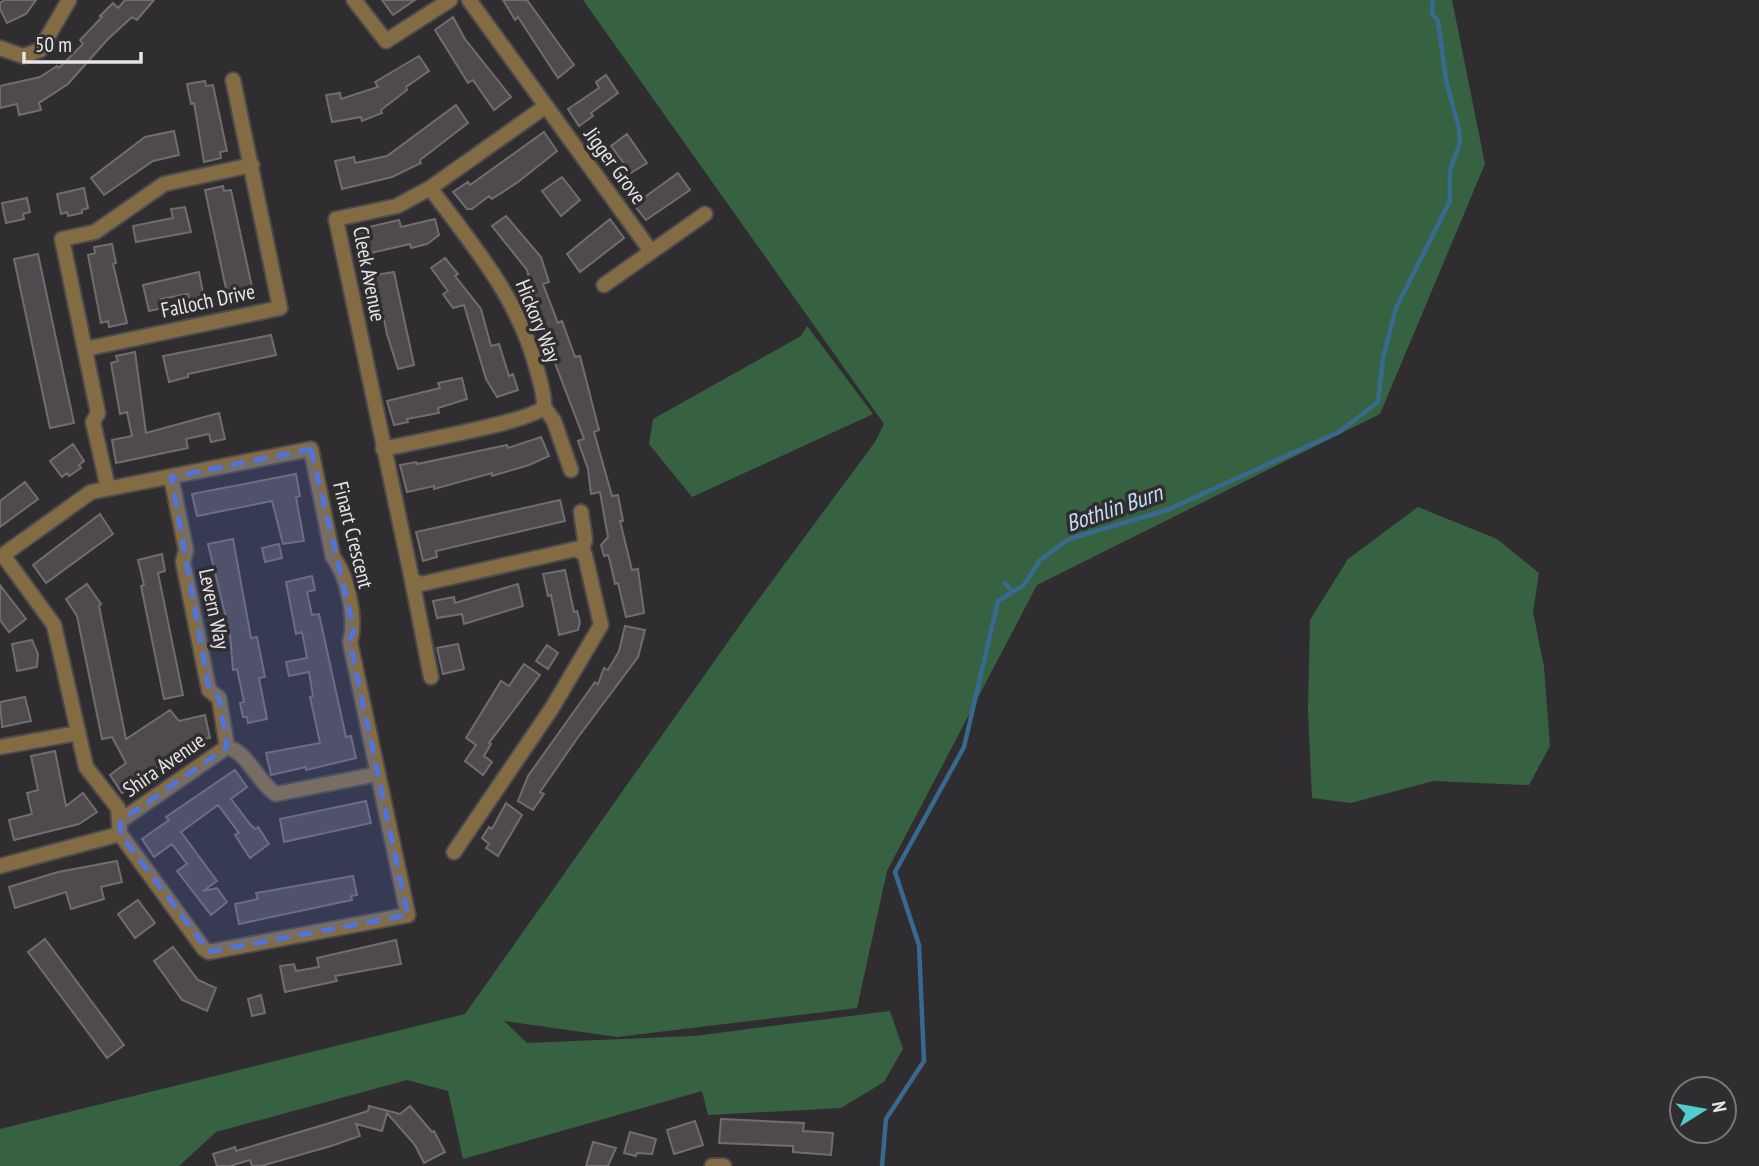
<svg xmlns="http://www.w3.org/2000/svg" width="1759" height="1166" viewBox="0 0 1759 1166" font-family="'PT Sans Narrow',sans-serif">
<rect width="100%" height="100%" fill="#302d31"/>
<path fill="#376241" d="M583,0H1452L1485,164L1380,414L1037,585L887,871L857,1008L617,1037L504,1021L527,1043L694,1036L890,1011L903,1049L884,1082L841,1108L708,1115L702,1091L463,1159L448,1091L407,1080L216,1132L179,1166H0V1129L465,1014L747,615L875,442L884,424Z
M807,326L873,414L692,497L649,444L653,419L801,336Z
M1418,507L1497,539L1539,573L1533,612L1544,667L1550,746L1529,785L1433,781L1351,803L1312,798L1308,710L1310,620L1348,559Z"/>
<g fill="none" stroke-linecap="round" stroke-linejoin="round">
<path stroke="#38698f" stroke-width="4.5" d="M1005,583L1013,592
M882,1166L886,1119L924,1061L919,945L895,872L964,747L998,601L1024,585L1040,560L1069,539L1167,510L1339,432L1378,402L1383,358L1396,308L1450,201V170L1460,143L1459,129L1446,80L1438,21L1432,13L1433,0"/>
</g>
<path fill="#4f4a4e" stroke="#716c70" stroke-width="2" d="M5,0H36L26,14L7,23L0,9V3Z
M125,0H154L137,20L132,17L107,40L68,84L39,103L41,110L19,115L17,104L0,108V86L40,77L57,66L59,68L83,44L80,40L102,17L100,16L113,3L118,8Z
M382,0H415L393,15Z
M503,0H527L574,65L558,78L518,17L515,20Z
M453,17L465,39L511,97L494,110L473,80L468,83L435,30Z
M419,56L429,71L406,87L407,90L381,110L382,113L362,121L361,117L332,122L326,95L340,93L341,99L378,87L375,82Z
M606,75L618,93L591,113L593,116L579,126L568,109L599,88L596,82Z
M205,81L206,86L213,85L227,151L220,152L221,158L204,162L194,103L191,104L187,84Z
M456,105L468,123L420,160L421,163L392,177L342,189L335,161L354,157L355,163L387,156Z
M174,131L179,155L153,161L104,195L91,178L145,137Z
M544,132L557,151L518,182L492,199L489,196L472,209H467L453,192L468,182L470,185Z
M627,134L647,163L631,173L611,146Z
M678,173L690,190L646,220L634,205Z
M562,177L580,200L561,216L542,191Z
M223,186L224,191L231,190L253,292L246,293L247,299L229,303L205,190Z
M84,188L88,208L82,210V213L68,216L67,212L61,214L57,194Z
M27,198L30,212L23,214L24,219L6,223L2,203Z
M185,207L191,232L136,242L133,226L173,218L171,209Z
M506,216L541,257L549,282L543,284L558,323L562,321L575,357L580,356L599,430L594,432L612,496L618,495L623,521H620L632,570L638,569L644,613L626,617L618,583L615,584L610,561L608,555L604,556L601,545L608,537L600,492L591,494L588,469L578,441L584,439L529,295L533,294L527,270L492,226Z
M435,219L439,235L427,244L411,248L410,244L358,256L352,231L399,220L401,227Z
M610,219L624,238L580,272L567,254Z
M112,244L116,263L113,264L127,323L109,327L108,321L101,323L88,255L95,253L94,247Z
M38,254L74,423L50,428L14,259Z
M445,258L458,274L455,276L481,309L491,346L499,344L509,376L513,374L518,390L497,397L486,379L464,305L453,308L443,294L448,291L431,268Z
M199,272L204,298L190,301L188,294L161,299L163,308L149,311L143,285Z
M394,272L414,365L398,369L387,334L375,275Z
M271,335L276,355L188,374V377L169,382L163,356Z
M135,352L146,433L219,413L225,439L211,442L209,434L186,439L188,448L116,463L112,440L132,436L127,412L120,414L111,363L118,361L116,356Z
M462,378L467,399L438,408L439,413L407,419L408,422L394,425L387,401L440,388L438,383Z
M541,437L549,456L529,465L492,476V473L434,489V486L407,492L400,465L416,462L417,464L507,445L508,448Z
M73,444L84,461L79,465L81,468L69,476L67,473L62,477L50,461Z
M296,474L300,496L296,497L304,541L283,544L272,501L197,516L192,494Z
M25,482L38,499L0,527V501Z
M560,500L565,521L436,551L437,557L423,561L416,532Z
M100,514L113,534L46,583L33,565Z
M233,539L251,638L257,637L265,677L259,678L267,719L248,723L247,717H243L240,703L244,702L237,669L233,670L230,634L208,544Z
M279,544L282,558L265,562L262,548Z
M162,554L165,571L158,573L183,695L164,699L141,586L144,585L138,560Z
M565,570L574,612L577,611L580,622L578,630L559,635L551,595L548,596L543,574Z
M312,576L315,590L307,592L312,615L319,614L346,737L351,736L356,758L306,770V767L271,775L266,753L320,743L310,697L313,696L309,672L289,676L286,662L307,658L302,632L296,634L286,582Z
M87,584L101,604L99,606L126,739L170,710L179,721L205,715L210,738L193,741L122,793L110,775L126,763L112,737L102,739L77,616L66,599Z
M518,584L523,606L464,624L462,614L437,618L433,601L454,597L455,603Z
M0,585L26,619L9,632L0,620Z
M625,626L645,630L638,657L576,740L540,792L544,794L533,810L518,801L528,776L595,682L598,684L604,668L608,670L619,651Z
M32,640L38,654L37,667L17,671L12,644Z
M458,644L464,669L443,674L437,648Z
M547,645L558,653L548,669L536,661Z
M524,664L540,675L489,743L491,744L484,756L492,762L483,775L465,761L476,745L466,738L501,681L509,686Z
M25,697L31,721L2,727L0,702Z
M55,751L66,806L83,793L97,812L79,824L14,840L9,820L32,814L27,793L38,790L31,756Z
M235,770L247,787L231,799L250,824L255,829L258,827L269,844L250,858L235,835L239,833L218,805L181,832L217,881L203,891L217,888L227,902L211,915L177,871L187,864L172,844L154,857L142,839L169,820L166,817Z
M366,801L371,823L284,842L280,819Z
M506,803L522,815L498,856L486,848L489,844L482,838L489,827L492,829Z
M117,861L122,882L101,887L104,899L71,909L66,892L15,908L9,887L58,872Z
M353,876L357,895L351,896L352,900L239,924L235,904L258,899L256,893Z
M138,900L155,923L135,938L118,914Z
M45,939L124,1045L107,1058L28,952Z
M396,940L401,964L335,976L337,981L285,992L280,966L294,964L296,971L319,967L317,958Z
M173,947L198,980L216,988L207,1011L182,1000L154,961Z
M261,995L265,1013L252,1016L248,999Z
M369,1106L400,1114L410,1106L432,1132L434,1131L445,1152L424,1163L415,1145L387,1113L382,1131L356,1124L360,1136L331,1146L261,1166H252L250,1160L230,1166H217L213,1154L235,1147L236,1151L333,1122L368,1111Z
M721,1119L804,1123L803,1131L833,1133L831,1155L793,1152V1146L719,1143Z
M695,1121L703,1145L674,1154L667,1130Z
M630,1132L656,1139L652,1154L637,1153L636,1156L624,1153Z
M593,1142L616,1148L608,1166H586Z"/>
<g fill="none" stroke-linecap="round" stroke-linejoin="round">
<g stroke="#4d4a4e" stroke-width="18">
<path id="street" d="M354,0L386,41L450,0
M0,48L23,56L40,50L69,0
M546,106L650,250
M604,285L705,214
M85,349L280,308L233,80
M544,407L554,421L571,470
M311,449L333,557C347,575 357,619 350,642L408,915L209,952L204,949L120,834L118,808L86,767L54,625L3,555L91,492Z
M383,449C410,443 531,422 544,407C545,395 540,382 537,370C519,299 473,245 430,188
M171,477L186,550L183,562L209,690L219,698L227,747
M108,488L93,422L98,413L62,239L95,232L164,184L252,165
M581,512L585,539L582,553
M412,580L431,677
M0,747L78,733
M120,821L227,747C249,753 257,782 276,794L378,774
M454,852L552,708L601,625L585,555L576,549L421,584L412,580L336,219L397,206L430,188L546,106L469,0
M0,866L120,834
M712,1166H724"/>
</g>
<use href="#street" stroke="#836c44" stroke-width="14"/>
</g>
<path fill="#5074dc" fill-opacity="0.2" stroke="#5074dc" stroke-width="5" stroke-dasharray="14 9" stroke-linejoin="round" d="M311,449L354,629L350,642L408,915L209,952L120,834V821L227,747L219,698L209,690L171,477Z"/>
<g text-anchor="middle" stroke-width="7" stroke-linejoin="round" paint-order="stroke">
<g font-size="21" fill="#e7e5e8" stroke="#302d31">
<text transform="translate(615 166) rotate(54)" y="7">Jigger Grove</text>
<text transform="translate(369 274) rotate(79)" y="7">Cleek Avenue</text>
<text transform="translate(208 301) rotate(-12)" y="7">Falloch Drive</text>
<text transform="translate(538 321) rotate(68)" y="7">Hickory Way</text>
<text transform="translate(353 535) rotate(76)" y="7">Finart Crescent</text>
<text transform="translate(214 609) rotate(78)" y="7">Levern Way</text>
<text transform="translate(164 765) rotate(-35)" y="7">Shira Avenue</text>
</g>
<g font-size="23" font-style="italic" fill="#c3dff7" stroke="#302d31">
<text transform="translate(1114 508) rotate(-19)" y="8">Bothlin Burn</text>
</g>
</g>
<g transform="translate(1703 1110) rotate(79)"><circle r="33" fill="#302d31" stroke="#79777a" stroke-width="2"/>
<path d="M0-5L12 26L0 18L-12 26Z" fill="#53cdcb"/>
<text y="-10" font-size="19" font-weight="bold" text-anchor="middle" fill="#e7e5e8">N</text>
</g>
<path d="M24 52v10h117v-10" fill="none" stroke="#e7e5e8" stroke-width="3.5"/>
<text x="35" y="52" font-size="21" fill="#e7e5e8" stroke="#302d31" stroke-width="5" paint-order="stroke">50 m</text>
</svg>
